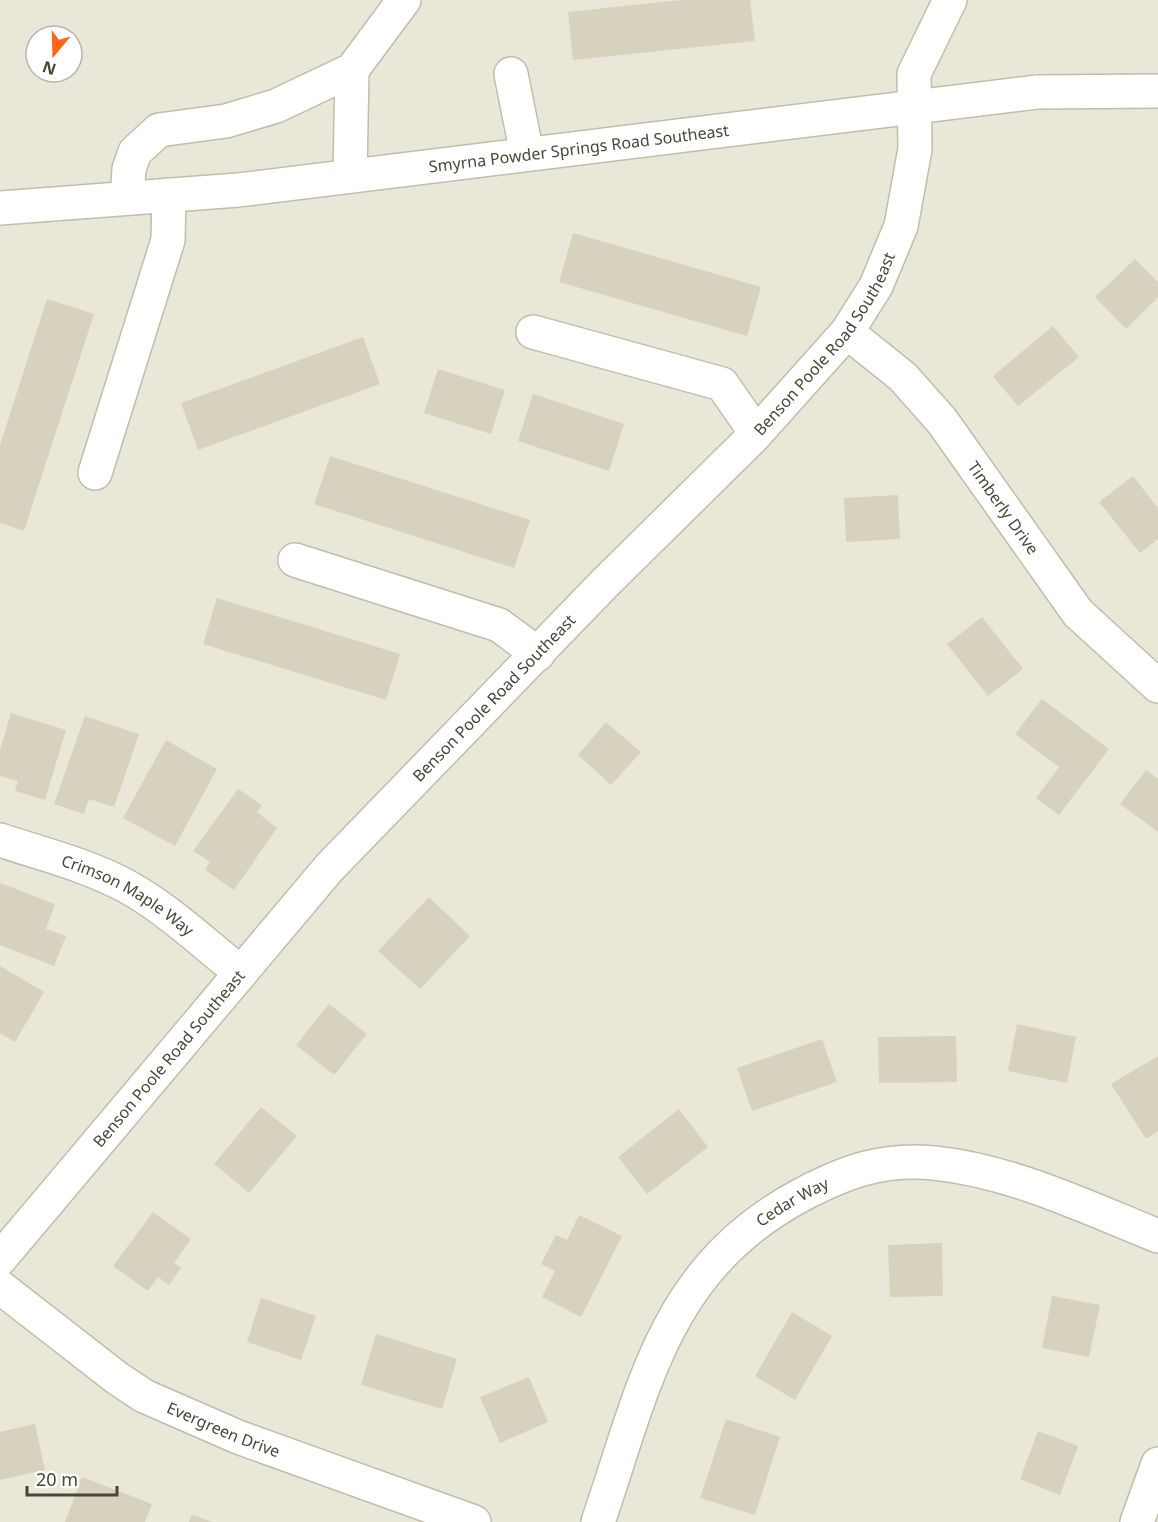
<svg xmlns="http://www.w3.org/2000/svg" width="1158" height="1522" viewBox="0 0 1158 1522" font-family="'Noto Sans',sans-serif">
<rect width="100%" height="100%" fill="#f5f3e9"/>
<path fill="#e9e7d7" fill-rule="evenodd" d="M0,0H1158V1522H0ZM36,36H72V72H36Z"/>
<path fill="#d7d2be" d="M681,0H750L755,41L573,60L568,12Z
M573,233L761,287L747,336L559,282Z
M1135,259L1158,282V297L1126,329L1095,297Z
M47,299L94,314L24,531L0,523V445Z
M1053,326L1079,357L1018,406L993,376Z
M363,337L380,384L198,450L181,403Z
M438,369L505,390L491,434L424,413Z
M533,394L624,424L609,471L518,441Z
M330,456L530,520L514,568L314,504Z
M1133,476L1158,508V539L1140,553L1099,502Z
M898,495L900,539L846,542L844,498Z
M217,598L400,654L386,700L203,644Z
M982,617L1023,669L988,696L947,644Z
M1042,699L1109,749L1059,815L1036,798L1059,767L1015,734Z
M11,713L66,730L45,800L15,791L18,781L0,776V750Z
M85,716L139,734L114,807L89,799L84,814L54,804Z
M606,722L641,752L611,785L578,755Z
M166,740L217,769L175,846L123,818Z
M1146,770L1158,779V832L1120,804Z
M238,789L262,805L257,812L277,828L234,890L205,870L210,862L193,851Z
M0,883L55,904L46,929L66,936L54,966L0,945Z
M429,897L470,936L420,989L378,951Z
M0,966L44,992L15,1042L0,1033Z
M329,1004L367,1034L334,1075L296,1045Z
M1017,1024L1076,1037L1067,1083L1008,1071Z
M956,1036L957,1082L879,1083L878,1037Z
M822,1039L837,1082L752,1111L737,1068Z
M1158,1056V1131L1146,1139L1111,1084Z
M261,1107L297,1136L249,1193L214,1164Z
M679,1109L708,1147L647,1194L618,1157Z
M153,1212L191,1239L174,1263L181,1268L169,1285L158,1277L148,1291L113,1266Z
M579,1215L622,1236L581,1317L542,1297L555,1271L541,1264L556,1235L567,1240Z
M942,1243L943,1296L890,1297L888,1245Z
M1052,1296L1100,1305L1089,1357L1042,1348Z
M261,1298L316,1316L301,1360L247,1342Z
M792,1312L832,1336L795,1400L755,1376Z
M376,1334L457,1359L442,1409L361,1385Z
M529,1377L548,1422L500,1443L480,1397Z
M726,1419L780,1437L755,1515L700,1498Z
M35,1424L45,1470L0,1480V1432Z
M1038,1431L1078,1446L1060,1495L1020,1479Z
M82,1477L152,1504L145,1522H65Z
M192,1515L213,1522H189Z"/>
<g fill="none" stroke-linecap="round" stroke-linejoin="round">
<g stroke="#c1bdab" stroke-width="36">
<g id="minor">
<path d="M511,74L527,154"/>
<path d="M350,176L352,70"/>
<path d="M127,198L129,169L135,152L159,130L226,121L276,106L352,70L404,0"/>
<path id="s1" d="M0,208L238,190L1037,92L1158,91"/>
<path d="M533,332L722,384L756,433"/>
<path id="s2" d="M847,332L903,377L942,421L1078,613L1158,686"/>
<path d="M95,473L168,240L169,195"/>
<path d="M295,560L499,625L538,654"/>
<path id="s3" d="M0,840C42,854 87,865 126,886C168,909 203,943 240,972"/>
<path id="s4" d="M0,1259L329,868L604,584L753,437L847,332L876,286L901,226L915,149L914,74L950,0"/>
<path id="s5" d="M0,1287L117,1378L144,1396L238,1437L474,1522"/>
<path id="s6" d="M598,1522C645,1385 664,1268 803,1194C847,1171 884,1158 934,1163C1012,1171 1086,1207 1158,1236"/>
<path d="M1137,1522L1158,1464"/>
</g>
</g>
<use href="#minor" stroke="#fff" stroke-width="33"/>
</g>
<g text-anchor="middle" stroke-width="6" stroke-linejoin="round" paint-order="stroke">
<g font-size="16" fill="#494537" stroke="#fff">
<text dy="6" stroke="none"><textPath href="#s1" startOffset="582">Smyrna Powder Springs Road Southeast</textPath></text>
<text dy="6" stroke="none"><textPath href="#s4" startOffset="1234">Benson Poole Road Southeast</textPath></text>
<text dy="6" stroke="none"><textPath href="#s2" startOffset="237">Timberly Drive</textPath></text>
<text dy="6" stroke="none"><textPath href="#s4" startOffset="748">Benson Poole Road Southeast</textPath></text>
<text dy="6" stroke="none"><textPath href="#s3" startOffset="140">Crimson Maple Way</textPath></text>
<text dy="6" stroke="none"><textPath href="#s4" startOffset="262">Benson Poole Road Southeast</textPath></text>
<text dy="6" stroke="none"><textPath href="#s6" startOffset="386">Cedar Way</textPath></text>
<text dy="6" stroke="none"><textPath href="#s5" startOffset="267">Evergreen Drive</textPath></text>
</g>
</g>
<g transform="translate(54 54) rotate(199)"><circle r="28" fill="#ffffff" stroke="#b6b5af" stroke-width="1.5"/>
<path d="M0-4.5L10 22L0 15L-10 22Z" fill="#fd6518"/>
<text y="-9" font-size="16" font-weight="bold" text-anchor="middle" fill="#494537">N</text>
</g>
<path d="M27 1486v9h90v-9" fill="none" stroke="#494537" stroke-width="3"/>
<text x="36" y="1486" font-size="18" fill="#494537" stroke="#ffffff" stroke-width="4.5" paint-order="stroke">20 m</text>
</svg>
